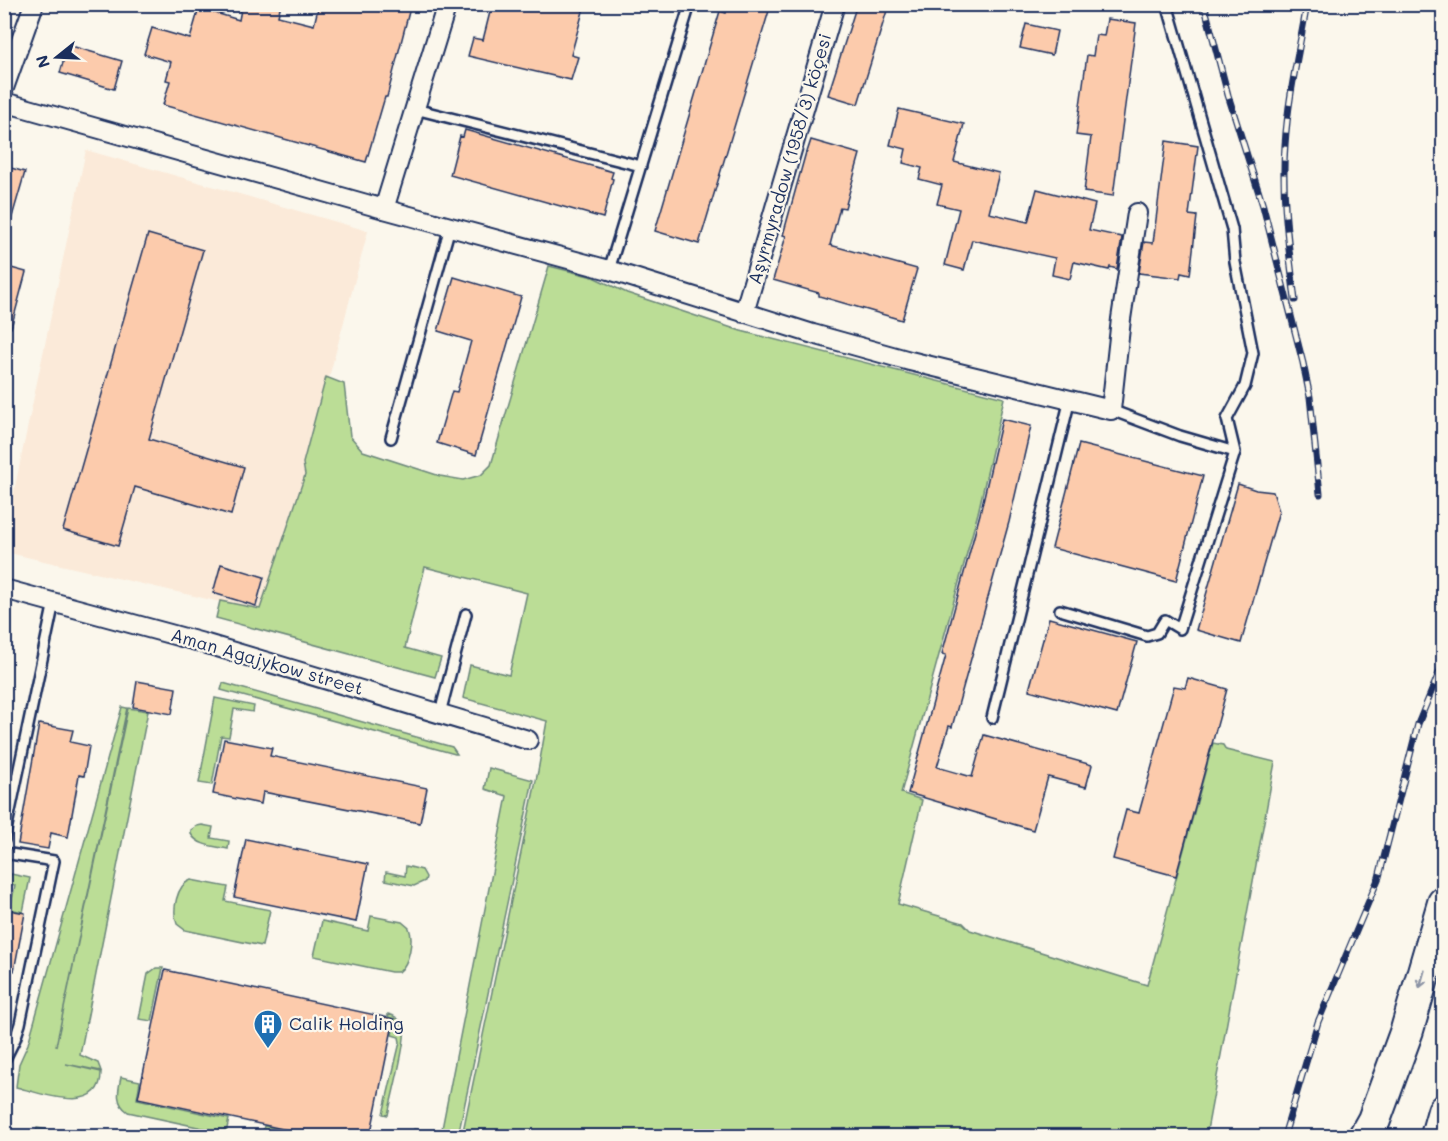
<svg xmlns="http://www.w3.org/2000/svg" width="1448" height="1141" viewBox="0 0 1448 1141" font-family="Mali,sans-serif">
<rect width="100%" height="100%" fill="#fbf7ec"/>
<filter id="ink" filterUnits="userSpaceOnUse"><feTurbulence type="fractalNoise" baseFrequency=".0167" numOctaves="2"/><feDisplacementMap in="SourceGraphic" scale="12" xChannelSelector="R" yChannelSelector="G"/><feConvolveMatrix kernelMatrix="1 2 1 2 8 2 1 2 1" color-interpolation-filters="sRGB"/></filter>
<g filter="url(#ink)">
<path fill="#fbead9" d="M86,150L368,231L306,464L307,474L263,612L5,552V534Z"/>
<path fill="#bbdd96" stroke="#6b867a" stroke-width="1.5" d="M549,266L593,277L627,293L741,331L1004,398L978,513L901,793L922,800L898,904L963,923L970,930L1147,985L1213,743L1223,745L1226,750L1275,762L1206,1136H462L538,771L547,721L463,698L470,665L509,675L527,593L425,567L405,648L441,658L435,677L216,618L220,601L260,609L305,475L303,463L326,377L344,384L350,436L363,451L440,476L463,480L481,475L491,465Z
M223,683L452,747L457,754H455L221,690Z
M215,698L254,706L253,712L234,709L229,737L221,736L212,785L199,783Z
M122,707L127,708L56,1046L128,708L148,711L80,1055L98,1063L101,1071L66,1064L101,1072C102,1117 40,1093 16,1087L19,1064L28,1044Z
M489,768L533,780L458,1136H412L414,1129L441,1134L507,796L485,789Z
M202,825L213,827L211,838L229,841L228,849C214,846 198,846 191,834V830L197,826Z
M406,866L422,870L426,877L425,881L414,886L385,880L386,872L405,876Z
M11,874L30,878L23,912L10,909L15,885L9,884Z
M191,880L228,887L225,901L270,910L262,946L185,930L177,924C172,911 176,885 191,880Z
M371,916L402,922L409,928C414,940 409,964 399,972H391L314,956L322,921L368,931Z
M4,949L16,951L6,1003H4Z
M156,968H163L152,1021L139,1019L148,974Z
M388,1014C397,1016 402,1022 404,1030C407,1041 391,1099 388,1115L383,1114L400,1042L399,1037L392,1035L395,1019L388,1017Z
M121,1077L140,1081L137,1099L229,1119L226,1133L128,1112C115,1103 118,1091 121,1077Z
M264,1126L315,1136H262Z
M37,1128L80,1136L35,1135Z"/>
<path fill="#fccbac" stroke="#1b2f5e" stroke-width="1.5" d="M242,4H281L278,16L314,25L319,4H411L387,97H385L366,162L163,105L170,81L166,80L171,62L144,54L152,28L190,39L199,8L239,20Z
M492,4H585L571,55L578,57L571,80L468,56L473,38L483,40Z
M729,4H771L699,244L655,231L720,11L726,13Z
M857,4H889L858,104L828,95Z
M1107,19L1136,23L1113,196L1084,192L1091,137L1076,135L1087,55L1093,56L1096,35L1104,36Z
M1026,24L1057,31L1052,55L1020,48Z
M68,45L122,61L114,89L60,73Z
M899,109L964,124L954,162L999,173L989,213L1028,222L1037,189L1095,204L1089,230L1122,237L1117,269L1110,267L1109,270L1074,262L1070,279L1052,275L1055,258L972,240L964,270L945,265L959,209L937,204L942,185L919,179L922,168L903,163L906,149L890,145Z
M465,130L613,172L611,178L613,179L603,218L450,175L460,136L463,137Z
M811,140L860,154L845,208L840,207L830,245L917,269L902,320L819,296V293L773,280L786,236L783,235L806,152H807Z
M1166,141L1198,146L1189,215L1197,216L1190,275L1181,273L1180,278L1139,273L1144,242L1153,243Z
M4,166L25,172L10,224L4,223Z
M148,234L203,250L149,439L244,467L231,515L135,487L118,546L63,530Z
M4,266L26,272L11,328L4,327Z
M454,277L521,297L476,455L437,443L452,391L457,392L471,341L438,331Z
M1002,419L1031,426L1009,522L952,727L949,726L937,767L972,777L984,735L1092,765L1086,787L1048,777L1033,830L908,793L946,655L942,654L980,514Z
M1079,444L1203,476L1176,581L1052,548Z
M1238,484L1256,490L1273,492L1279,511L1241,643L1196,630Z
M221,564L264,577L256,606L213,593Z
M1049,618L1137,642L1117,714L1029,690Z
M1188,678L1227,689L1176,876L1113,859L1126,810L1139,813L1174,686L1185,688Z
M137,681L176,688L172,714L133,707Z
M39,724L73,730L70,742L89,746L84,776L79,775L68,837L51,833L48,849L18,844Z
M224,739L272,748L270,756L427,788L420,823L263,792L261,804L213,794Z
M246,839L368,864L356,922L234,897Z
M4,909L25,913L14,971L4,970Z
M165,970L394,1019L370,1137H320L138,1098Z"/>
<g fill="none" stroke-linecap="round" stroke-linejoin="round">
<g stroke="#1b2f5e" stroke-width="14">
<path id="service" d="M1167,4L1232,229L1235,262L1253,353L1245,386L1227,419L1235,452
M415,109L641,166
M609,270L690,4
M391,438L450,227
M1060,610L1147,636L1157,633L1165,620L1180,629L1235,452L1180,436L1111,410
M440,713L466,614
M992,718L1070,399
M4,840L54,602
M4,853L54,861L20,1024L15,1039L4,1061"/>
</g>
<g stroke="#1b2f5e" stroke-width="22">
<path id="minor" d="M4,88L34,4
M4,102L384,209L609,270L813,334L910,361L1111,410L1121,319L1137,213
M384,209L447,4
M744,313L835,4
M4,589L207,644L528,740"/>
</g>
<g stroke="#1b2f5e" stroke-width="36">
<path id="trunk" d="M1365,1136L1374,1120L1407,1030L1444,903
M1437,1136L1444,1111"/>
</g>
<use href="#service" stroke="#fbf7ec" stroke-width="9"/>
<use href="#minor" stroke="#fbf7ec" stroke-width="18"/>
<use href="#trunk" stroke="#fbf7ec" stroke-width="32"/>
<g stroke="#1b2f5e" stroke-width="7">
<path id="rail" d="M1204,4L1228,95L1263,206L1303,363L1310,397L1320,494
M1295,300C1289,249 1281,197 1285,145C1288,98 1299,51 1307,4
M1284,1136L1318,1022L1379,877L1418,724L1444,661"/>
</g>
<use href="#rail" stroke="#fbf7ec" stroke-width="4.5" stroke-dasharray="14" stroke-linecap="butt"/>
</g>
<defs><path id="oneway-shaft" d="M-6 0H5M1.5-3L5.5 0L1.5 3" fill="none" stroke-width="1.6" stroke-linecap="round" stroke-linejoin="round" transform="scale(1.5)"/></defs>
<use stroke="#8b93a5" href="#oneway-shaft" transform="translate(1422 979) rotate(106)"/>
</g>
<defs>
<g id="building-pin" transform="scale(1.5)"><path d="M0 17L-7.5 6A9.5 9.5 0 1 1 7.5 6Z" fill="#1f6fb2" stroke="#fbf7ec"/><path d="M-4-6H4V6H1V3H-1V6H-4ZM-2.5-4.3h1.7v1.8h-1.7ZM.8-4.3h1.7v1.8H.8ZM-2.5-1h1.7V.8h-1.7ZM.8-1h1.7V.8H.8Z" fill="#fff"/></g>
</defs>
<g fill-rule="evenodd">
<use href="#building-pin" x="268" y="1024"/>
</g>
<g text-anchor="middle" stroke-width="4.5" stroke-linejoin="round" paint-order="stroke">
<g font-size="18" fill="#1b2f5e" stroke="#fbf7ec">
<text transform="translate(790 159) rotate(-74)" y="6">Aşyrmyradow (1958/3) köçesi</text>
<text transform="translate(267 662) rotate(16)" y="6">Aman Agajykow street</text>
</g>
<g font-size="18" fill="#1b2f5e" stroke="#fbf7ec" text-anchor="start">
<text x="289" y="1030">Calik Holding</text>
</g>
</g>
<rect width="1448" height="1141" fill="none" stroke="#fbf7ec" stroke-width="24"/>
<rect x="12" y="12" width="1424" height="1117" fill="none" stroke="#1b2f5e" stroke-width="2" filter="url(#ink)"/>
<g transform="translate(57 57) rotate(252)" stroke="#fbf7ec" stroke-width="4.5" paint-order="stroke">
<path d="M0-4.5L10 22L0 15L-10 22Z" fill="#1b2f5e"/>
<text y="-9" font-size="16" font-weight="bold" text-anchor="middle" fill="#1b2f5e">N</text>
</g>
</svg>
